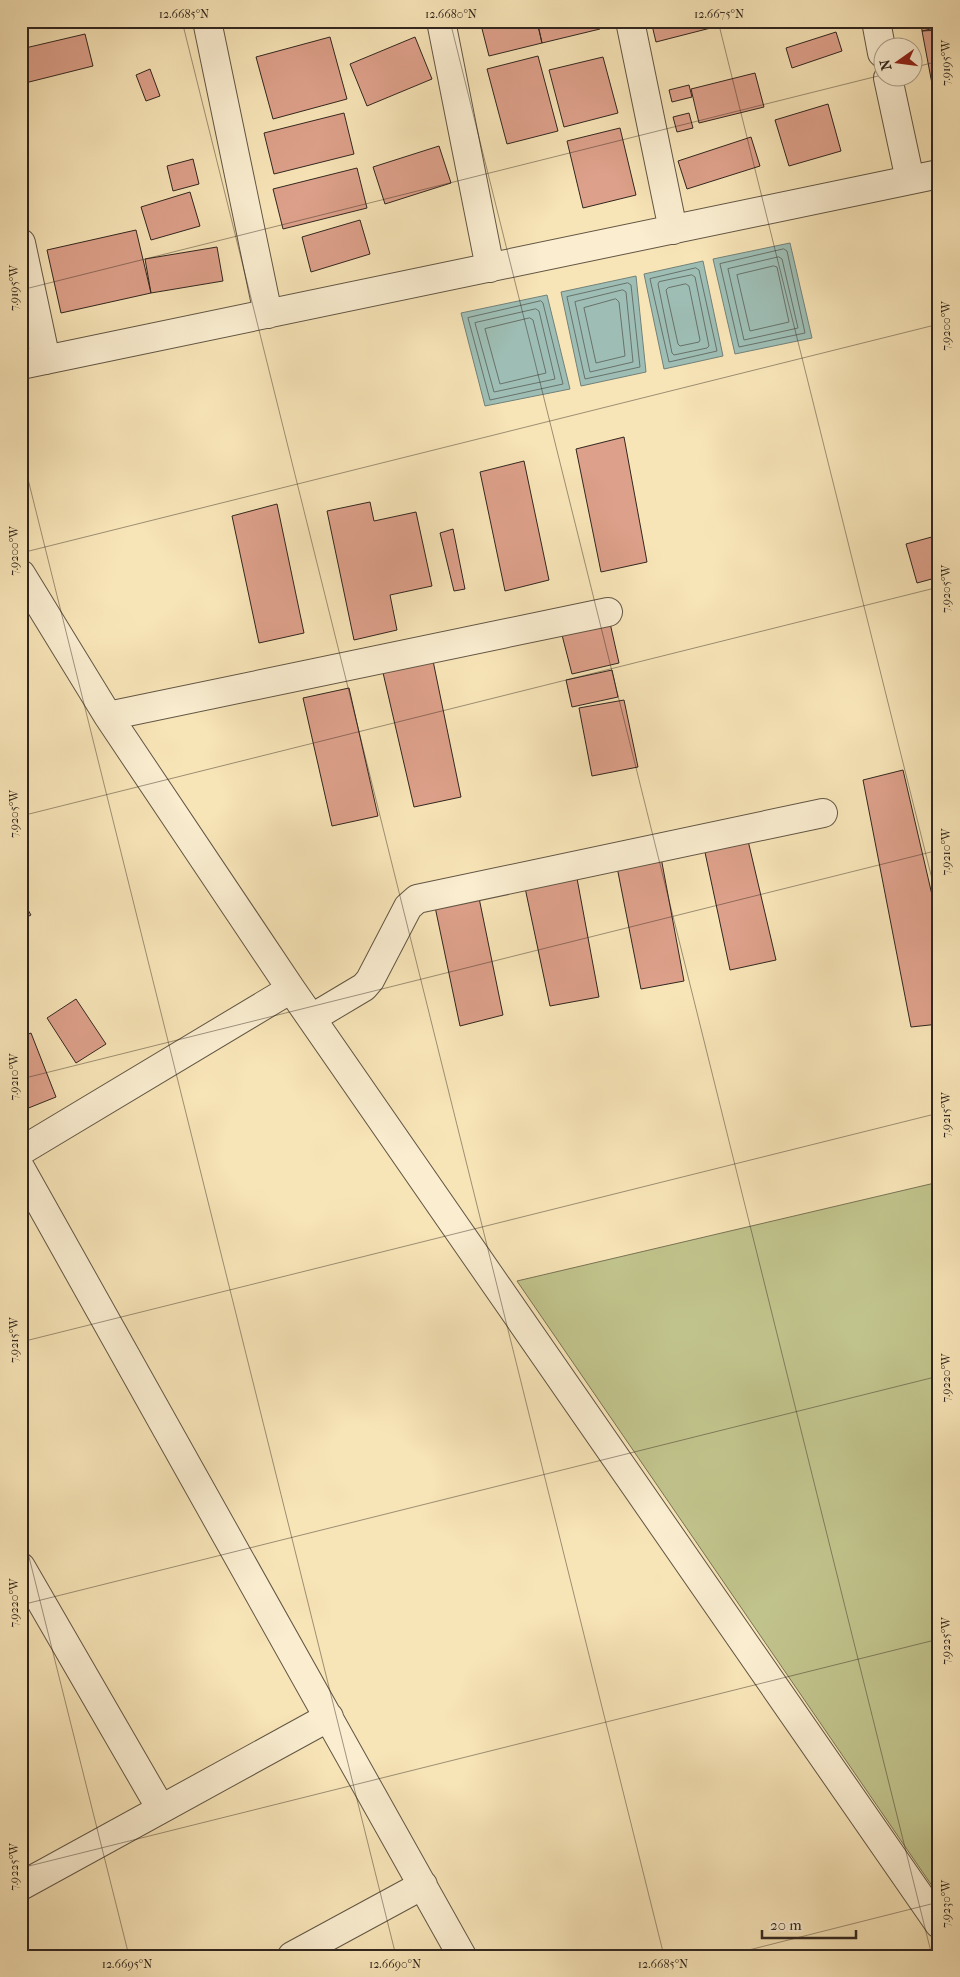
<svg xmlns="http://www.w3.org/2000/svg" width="960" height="1977" viewBox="0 0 960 1977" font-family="'IM FELL French Canon',serif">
<rect width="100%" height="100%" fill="#f7e4b7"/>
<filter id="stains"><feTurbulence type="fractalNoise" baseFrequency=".004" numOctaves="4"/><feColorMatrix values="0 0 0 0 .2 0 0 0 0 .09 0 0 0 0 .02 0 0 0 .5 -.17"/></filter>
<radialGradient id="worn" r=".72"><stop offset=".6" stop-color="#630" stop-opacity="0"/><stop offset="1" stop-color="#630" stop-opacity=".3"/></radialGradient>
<path fill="#c1c38c" stroke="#797455" d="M939,1182V1896L517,1281Z"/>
<path fill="#9ebeb5" stroke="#728179" d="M790,243L812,338L735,354L713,259Z
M703,261L723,356L664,369L644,274Z
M636,276L646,372L581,386L561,292Z
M547,295L570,389L485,406L461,313Z"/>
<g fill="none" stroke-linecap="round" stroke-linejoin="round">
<path stroke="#68726a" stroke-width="1" d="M784,249L787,251L805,333L739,347L720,264Z
M779,257L782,259L798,328L744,340L728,269Z
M774,266L777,267L789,322L750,331L737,275Z
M696,268L699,270L717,351L669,362L650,279Z
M692,275L695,277L709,346L707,348L674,355L672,353L658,284L659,282Z
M628,283L631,285L640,367L585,379L567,297Z
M686,284L689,286L700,340L699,342L680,346L678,344L666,290L668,288Z
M623,290L626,292L633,362L590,372L575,302Z
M616,299L619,302L625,356L596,363L584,308Z
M541,301L543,303L563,384L490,400L468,318Z
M536,309L539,311L555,379L494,392L475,323Z
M530,318L533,320L546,373L500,384L485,329Z"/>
</g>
<path fill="#dda08a" stroke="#31261e" d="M480,21H537L542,43L489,56Z
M537,21H598L600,29L542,43Z
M651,21H738L656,42Z
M921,21H939V30L922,31Z
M939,27V88L933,89L922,31Z
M836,32L842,51L792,68L786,48Z
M85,34L93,66L21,84V49Z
M330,37L347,99L273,119L256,57Z
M415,37L432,79L367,106L350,64Z
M538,56L558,131L507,144L487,69Z
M603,57L618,113L564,127L549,70Z
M150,69L160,96L146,101L136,75Z
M755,73L764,107L699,123L691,89Z
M689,85L692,97L672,102L669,90Z
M828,104L841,151L789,166L775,120Z
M344,113L354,154L274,174L264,133Z
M689,113L693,128L677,132L673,117Z
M620,128L636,195L583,208L567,141Z
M751,137L760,166L687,189L678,161Z
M439,146L451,183L385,204L373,167Z
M193,159L199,184L173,191L167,166Z
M357,168L367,208L283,229L273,189Z
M190,192L200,226L151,240L141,207Z
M360,220L370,254L311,272L302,237Z
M136,230L151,293L61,313L47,250Z
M217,247L223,281L151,293L145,259Z
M624,437L647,562L601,572L576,449Z
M524,461L549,580L505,591L480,472Z
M370,502L374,521L416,512L432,586L390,595L397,630L354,640L327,511Z
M277,504L304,633L259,643L232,516Z
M453,529L465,589L454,591L440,533Z
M939,535V577L917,583L906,544Z
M610,623L619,663L572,674L562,635Z
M431,651L461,797L414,807L381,664Z
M612,670L618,697L572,707L566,680Z
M349,688L378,816L332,826L303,698Z
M624,700L638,767L592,776L579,708Z
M903,770L939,925V1024L911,1027L863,780Z
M746,832L776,960L730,970L703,843Z
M660,852L684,981L641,989L616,862Z
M576,873L599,997L550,1006L524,883Z
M478,893L503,1015L460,1026L434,902Z
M21,898L31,915L21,920Z
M76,999L106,1044L76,1063L47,1018Z
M31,1033L56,1097L21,1111V1037Z"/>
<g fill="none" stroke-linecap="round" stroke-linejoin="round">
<g stroke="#625644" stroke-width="30">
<path id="minor" d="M207,21L268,314
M441,21L490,268
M630,21L673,230
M876,21L882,53
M888,78L910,180
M21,243L46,360
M21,365L939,174
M21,574L108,716L291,989L939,1924
M108,716L608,612
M312,1018L364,987L370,980L408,907L417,899L823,813
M21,1151L291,989
M21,1169L462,1956
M21,1567L161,1809
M21,1886L329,1717
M292,1956L423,1885"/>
</g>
<use href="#minor" stroke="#faedd0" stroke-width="28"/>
</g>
<path fill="none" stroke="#31261e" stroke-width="1" stroke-opacity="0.45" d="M182,21L664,1956M450,21L932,1956M718,21L939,907M21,27L43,21M912,68L939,61M21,290L882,75M21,451L396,1956M21,553L939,324M21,816L939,587M21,1079L939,850M21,1342L939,1113M21,1525L129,1956M21,1605L939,1376M21,1868L939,1639M725,1956L939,1902"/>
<rect width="960" height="1977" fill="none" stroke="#f7e4b7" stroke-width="55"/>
<g transform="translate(898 62) rotate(256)"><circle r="24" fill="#faedd0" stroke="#aa9d89"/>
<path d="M0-4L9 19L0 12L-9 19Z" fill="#8f2418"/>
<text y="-8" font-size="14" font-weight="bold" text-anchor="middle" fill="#31261e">N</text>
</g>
<path d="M762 1930v8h94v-8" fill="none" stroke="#31261e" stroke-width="2.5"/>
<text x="770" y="1930" font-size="15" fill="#31261e" stroke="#faedd0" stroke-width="4" paint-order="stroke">20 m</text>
<rect x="28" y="28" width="904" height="1922" fill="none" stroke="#31261e" stroke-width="2"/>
<g font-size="12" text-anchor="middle" fill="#31261e">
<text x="184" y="18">12.6685°N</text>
<text x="451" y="18">12.6680°N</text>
<text x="719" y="18">12.6675°N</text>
<text transform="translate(946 63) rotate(-90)" y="4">7.9195°W</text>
<text transform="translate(14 288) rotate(-90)" y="4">7.9195°W</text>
<text transform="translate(946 326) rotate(-90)" y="4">7.9200°W</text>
<text transform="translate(14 551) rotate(-90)" y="4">7.9200°W</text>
<text transform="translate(946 589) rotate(-90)" y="4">7.9205°W</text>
<text transform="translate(14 814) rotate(-90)" y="4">7.9205°W</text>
<text transform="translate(946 852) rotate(-90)" y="4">7.9210°W</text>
<text transform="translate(14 1077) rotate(-90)" y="4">7.9210°W</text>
<text transform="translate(946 1115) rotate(-90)" y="4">7.9215°W</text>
<text transform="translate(14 1340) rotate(-90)" y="4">7.9215°W</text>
<text transform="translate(946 1378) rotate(-90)" y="4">7.9220°W</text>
<text transform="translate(14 1603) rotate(-90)" y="4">7.9220°W</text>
<text transform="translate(946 1641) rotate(-90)" y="4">7.9225°W</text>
<text transform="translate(14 1867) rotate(-90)" y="4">7.9225°W</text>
<text transform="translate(946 1904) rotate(-90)" y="4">7.9230°W</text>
<text x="127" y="1968">12.6695°N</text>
<text x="395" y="1968">12.6690°N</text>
<text x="663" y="1968">12.6685°N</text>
</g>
<rect width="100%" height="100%" filter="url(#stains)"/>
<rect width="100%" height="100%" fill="url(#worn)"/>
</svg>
